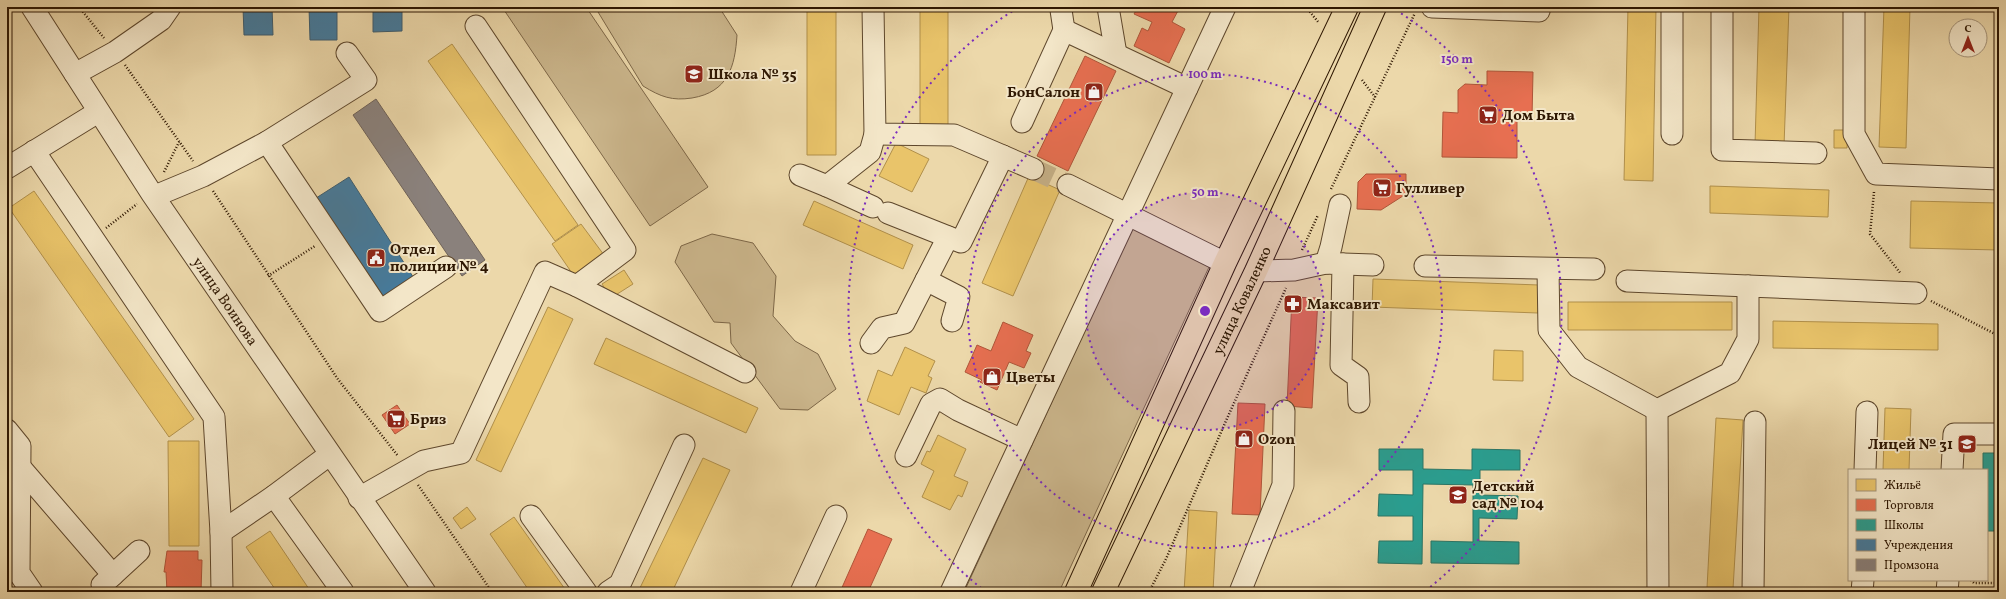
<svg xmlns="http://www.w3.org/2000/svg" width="2006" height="599" viewBox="0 0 2006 599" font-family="Vollkorn,serif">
<rect width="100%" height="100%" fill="#ecd8aa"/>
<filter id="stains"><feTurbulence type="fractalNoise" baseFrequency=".005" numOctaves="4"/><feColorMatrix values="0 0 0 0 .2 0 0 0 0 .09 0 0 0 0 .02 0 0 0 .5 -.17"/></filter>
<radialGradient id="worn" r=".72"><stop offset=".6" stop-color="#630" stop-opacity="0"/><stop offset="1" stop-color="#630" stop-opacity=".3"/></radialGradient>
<path fill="#ccb78d" stroke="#7d6748" d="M502,7H586L708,187L650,226Z
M595,7H719L737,35C735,67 728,92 692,98C672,101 661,97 643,86Z
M1139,228L1209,267L1059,592H964L1132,229Z
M712,234L753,243L776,276L773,316L795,341L818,354L836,389L808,410L780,409L731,343L730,323L714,322L675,262L681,246Z"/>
<path fill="#e9c46a" stroke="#b1904b" d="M807,7H836V155H807Z
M920,7H948V126H920Z
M1628,7H1656L1653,181L1624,180Z
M1759,7H1789L1784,146L1755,145Z
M1884,7H1910L1906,148L1879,147Z
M452,44L578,225L555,241L428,61Z
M1834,130H1848L1847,148H1834Z
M896,143L929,159L912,192L879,176Z
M1029,176L1060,190L1013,296L982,283Z
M1710,186L1829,190L1828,217L1710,213Z
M34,191L194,419L169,437L9,208Z
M814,201L913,245L903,269L803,225Z
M1911,201L1999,203V250L1910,248Z
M581,224L604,255L574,276L552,244Z
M624,270L633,284L611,298L602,284Z
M1373,279L1539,285L1538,313L1372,307Z
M1568,302H1732V330H1568Z
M548,307L573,319L501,472L476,460Z
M1773,321L1938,324V350L1773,348Z
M606,338L758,408L746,433L594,364Z
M905,347L935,361L928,376L932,378L926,393L911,387L899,415L867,401L878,370L892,376Z
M1494,350L1523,351V381L1493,380Z
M1885,408L1911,409L1909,470H1883Z
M1716,418L1743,420L1733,589L1707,588Z
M938,435L966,449L954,476L968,482L962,497L958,495L950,510L922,497L934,471L921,464L927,451L930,452Z
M168,441H199V546H169Z
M703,458L730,470L672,592H638Z
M467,507L476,519L461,529L453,518Z
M1189,510L1217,512L1213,592H1184Z
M514,517L567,592H530L490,534Z
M270,531L311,592H277L246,547Z"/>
<path fill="#e76f51" stroke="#b05539" d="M1138,7H1180L1172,22L1185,29L1169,63L1134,46L1142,28L1148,31L1152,22L1134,14Z
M1085,56L1116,71L1068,171L1037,156Z
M1487,71L1533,72L1532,118H1517V158L1442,157L1443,112L1458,113V90L1465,84L1487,85Z
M1366,174H1406V194L1381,210L1357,209L1358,182Z
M1292,297L1318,298L1312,408L1287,406Z
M1003,322L1033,335L1026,351L1031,353L1024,368L1009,362L997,390L980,382L982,380L965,372L977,345L991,351Z
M1238,403L1265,404L1260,515L1232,514Z
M397,405L410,424L395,434L382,415Z
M868,529L892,539L868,592H840Z
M167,551H198V560H202L201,592H167L166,572H164Z"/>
<path fill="#2a9d8f" stroke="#2b7565" d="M1379,449H1423V469L1472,470V449L1520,450V470H1480V495L1518,496L1517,519L1479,518V541L1519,542V564L1431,563V541L1473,542V485L1423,484L1422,564L1378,563L1379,541H1413V516H1378L1379,494L1413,495V470H1379Z
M1983,453H1999V531H1987V470H1983Z"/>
<path fill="#457b9d" stroke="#3e5d6e" d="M243,7H272L273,35H244Z
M309,7H337V40H310Z
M373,7H402V31L373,32Z
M349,177L417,283L382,306L313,200Z"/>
<path fill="#8a817c" stroke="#6e6157" d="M376,99L485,260L462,276L353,115Z"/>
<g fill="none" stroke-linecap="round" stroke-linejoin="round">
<path stroke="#c6b188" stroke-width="21" stroke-dasharray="21 10" stroke-linecap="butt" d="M1033,169L1068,185"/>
<g stroke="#5e472c" stroke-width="23">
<g id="minor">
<path id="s1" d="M32,7L152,194L425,592"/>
<path d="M873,7L875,134L954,135L1033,169"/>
<path d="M1063,7L1061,10L1064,30"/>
<path d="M1108,7L1116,54"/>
<path d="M1432,7L1539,11L1540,7"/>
<path d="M1672,7V134"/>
<path d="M1722,7V150L1816,153"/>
<path d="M1854,7V134L1876,174L1999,179"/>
<path d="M75,74L115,52L161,20L170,7"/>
<path d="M1022,122L1064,30L1187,88"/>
<path d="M267,142L380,311L446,267"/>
<path d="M34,151L214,417L221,532L222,592"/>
<path d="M7,168L98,112"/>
<path d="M800,175L827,186"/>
<path d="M1068,185L1225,263"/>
<path d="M155,196L203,176L267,142L366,80L347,53"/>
<path d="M873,207L827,186L870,152L875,134"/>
<path d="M888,213L961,242L1003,156"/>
<path d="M1326,263L1331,247L1340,205"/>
<path d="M1343,264L1373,265"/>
<path d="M1425,266L1594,269"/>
<path d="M1548,269L1549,330L1578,367L1657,410"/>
<path d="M1256,271L1294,270L1326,263L1343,264L1341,365L1358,377L1359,402"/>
<path d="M926,280L959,297L952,321"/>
<path d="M1627,281L1748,286"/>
<path d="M577,286L745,372"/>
<path d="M871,343L882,328L904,323L948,237"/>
<path d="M1657,410L1730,373L1748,339V286L1916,293"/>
<path d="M1657,410L1658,592"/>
<path d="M7,430L20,446L19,573L32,592"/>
<path d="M906,456L931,404L940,399L958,410L1022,440"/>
<path d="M20,467L113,575"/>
<path d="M1865,470L1867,412"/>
<path d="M1952,470L1954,434H1999"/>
<path d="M274,496L343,592"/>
<path d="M359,498L424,461L461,453L545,272L577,286L625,250L476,26"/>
<path d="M531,516L586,592"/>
<path d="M221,532L274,496L329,455"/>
<path d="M102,585L139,551"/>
<path d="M608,592L620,584L684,445"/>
<path d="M801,592L836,516"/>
<path d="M951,592L1225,7"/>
<path d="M1240,592L1283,485L1284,411"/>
<path d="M1753,592L1755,422"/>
<path d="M1862,592L1863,580"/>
<path d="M1947,592L1948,580"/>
</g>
</g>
<g stroke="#2e1702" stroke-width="24">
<g id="major">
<path d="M1076,592L1225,263L1347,7"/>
<path id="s2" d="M1103,592L1256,271L1375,7"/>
</g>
</g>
<path stroke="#2e1702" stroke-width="2.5" stroke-dasharray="1 2" stroke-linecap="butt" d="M79,7L104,38
M1306,7L1319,23
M125,65L193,161
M1362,80L1375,97
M164,172L179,142
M1331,189L1415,13
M213,191L337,378L398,456
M1874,192L1870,234L1901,274
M106,228L137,204
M1302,250L1318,215
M268,276L315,246
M1931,301L1999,336
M418,485L492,592
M1971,580L1974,583H1999
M1149,592L1166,559L1225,423L1286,288"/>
<use href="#minor" stroke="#f3e6c8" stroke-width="21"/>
<use href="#major" stroke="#ecd8aa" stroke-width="22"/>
</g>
<circle cx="1205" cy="311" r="119" fill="#7b2cbf" fill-opacity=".12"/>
<g fill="none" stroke="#7b2cbf" stroke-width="2" stroke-dasharray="2 4">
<circle cx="1205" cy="311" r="119"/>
<circle cx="1205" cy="311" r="237"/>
<path d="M986 592A356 356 0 0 1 1019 7M1391 7A356 356 0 0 1 1424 592"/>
</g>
<defs>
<g id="school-square" transform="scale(1)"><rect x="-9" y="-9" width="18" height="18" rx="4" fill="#8f2418" stroke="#f3e6c8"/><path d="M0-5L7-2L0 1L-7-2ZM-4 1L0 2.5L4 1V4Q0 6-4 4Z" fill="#fff"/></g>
<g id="shop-square" transform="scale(1)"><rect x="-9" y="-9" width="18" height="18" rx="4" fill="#8f2418" stroke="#f3e6c8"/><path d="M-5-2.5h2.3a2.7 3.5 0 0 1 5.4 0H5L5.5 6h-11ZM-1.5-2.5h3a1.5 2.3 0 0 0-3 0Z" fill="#fff"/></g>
<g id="supermarket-square" transform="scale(1)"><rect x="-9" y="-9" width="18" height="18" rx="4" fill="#8f2418" stroke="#f3e6c8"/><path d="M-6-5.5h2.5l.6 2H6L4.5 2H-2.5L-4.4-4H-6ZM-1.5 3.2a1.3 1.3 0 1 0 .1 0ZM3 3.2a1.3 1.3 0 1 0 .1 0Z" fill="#fff"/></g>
<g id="civic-square" transform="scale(1)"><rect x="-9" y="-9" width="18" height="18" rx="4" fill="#8f2418" stroke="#f3e6c8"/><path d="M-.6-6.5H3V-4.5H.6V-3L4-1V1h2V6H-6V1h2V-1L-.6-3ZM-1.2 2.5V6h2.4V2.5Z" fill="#fff"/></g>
<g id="pharmacy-square" transform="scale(1)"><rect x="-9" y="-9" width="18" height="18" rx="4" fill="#8f2418" stroke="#f3e6c8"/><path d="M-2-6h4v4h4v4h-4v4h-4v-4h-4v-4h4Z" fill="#fff"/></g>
</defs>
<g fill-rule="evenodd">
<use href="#school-square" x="694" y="74"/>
<use href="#shop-square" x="1094" y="92"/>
<use href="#supermarket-square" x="1488" y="115"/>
<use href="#supermarket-square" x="1382" y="188"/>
<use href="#civic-square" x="376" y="258"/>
<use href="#pharmacy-square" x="1293" y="304"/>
<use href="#shop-square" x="992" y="377"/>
<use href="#supermarket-square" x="396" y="419"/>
<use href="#shop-square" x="1244" y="439"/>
<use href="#school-square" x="1967" y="444"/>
<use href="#school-square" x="1458" y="495"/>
</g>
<g text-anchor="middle" stroke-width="4" stroke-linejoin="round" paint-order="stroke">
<g font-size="15" font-weight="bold" fill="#2e1702" stroke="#f3e6c8" text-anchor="start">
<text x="708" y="79">Школа № 35</text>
<text x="1080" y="97" text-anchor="end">БонСалон</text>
<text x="1502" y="120">Дом Быта</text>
<text x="1396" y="193">Гулливер</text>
<text x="390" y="254">Отдел<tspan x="390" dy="17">полиции № 4</tspan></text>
<text x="1307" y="309">Максавит</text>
<text x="1006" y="382">Цветы</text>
<text x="410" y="424">Бриз</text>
<text x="1258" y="444">Ozon</text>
<text x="1953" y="449" text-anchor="end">Лицей № 31</text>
<text x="1472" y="491">Детский<tspan x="1472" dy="17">сад № 104</tspan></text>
</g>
<g font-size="15" fill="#2e1702" stroke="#f3e6c8">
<text dy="5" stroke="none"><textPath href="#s2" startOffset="323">улица Коваленко</textPath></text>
<text dy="5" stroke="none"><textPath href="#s1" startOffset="352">улица Воинова</textPath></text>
</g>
</g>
<circle cx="1205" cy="311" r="6" fill="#7b2cbf" stroke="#f3e6c8" stroke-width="2"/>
<g font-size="12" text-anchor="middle" font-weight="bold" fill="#7b2cbf" stroke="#f3e6c8" stroke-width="4" stroke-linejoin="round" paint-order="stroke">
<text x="1457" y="63">150 m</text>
<text x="1205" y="78">100 m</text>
<text x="1205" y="196">50 m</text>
</g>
<rect width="2006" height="599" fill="none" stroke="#ecd8aa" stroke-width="24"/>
<rect x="8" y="8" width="1990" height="583" fill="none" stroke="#2e1702" stroke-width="2"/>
<rect x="12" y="12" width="1982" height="575" fill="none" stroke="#2e1702"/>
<rect x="1848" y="469" width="140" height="112" fill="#f3e6c8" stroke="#a49379"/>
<rect x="1856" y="479" width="20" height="12" fill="#e9c46a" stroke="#a49379"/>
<text x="1884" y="489" font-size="12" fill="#2e1702">Жильё</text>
<rect x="1856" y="499" width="20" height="12" fill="#e76f51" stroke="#a49379"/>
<text x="1884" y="509" font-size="12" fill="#2e1702">Торговля</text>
<rect x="1856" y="519" width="20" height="12" fill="#2a9d8f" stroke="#a49379"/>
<text x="1884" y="529" font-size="12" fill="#2e1702">Школы</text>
<rect x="1856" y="539" width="20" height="12" fill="#457b9d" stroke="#a49379"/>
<text x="1884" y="549" font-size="12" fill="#2e1702">Учреждения</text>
<rect x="1856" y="559" width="20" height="12" fill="#8a817c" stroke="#a49379"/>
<text x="1884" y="569" font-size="12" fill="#2e1702">Промзона</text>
<g transform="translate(1968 38)"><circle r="19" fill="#f3e6c8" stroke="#a49379"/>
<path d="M0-3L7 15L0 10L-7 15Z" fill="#8f2418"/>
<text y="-6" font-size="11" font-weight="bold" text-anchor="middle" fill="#2e1702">С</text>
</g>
<rect width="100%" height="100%" filter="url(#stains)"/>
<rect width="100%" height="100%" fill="url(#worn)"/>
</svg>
